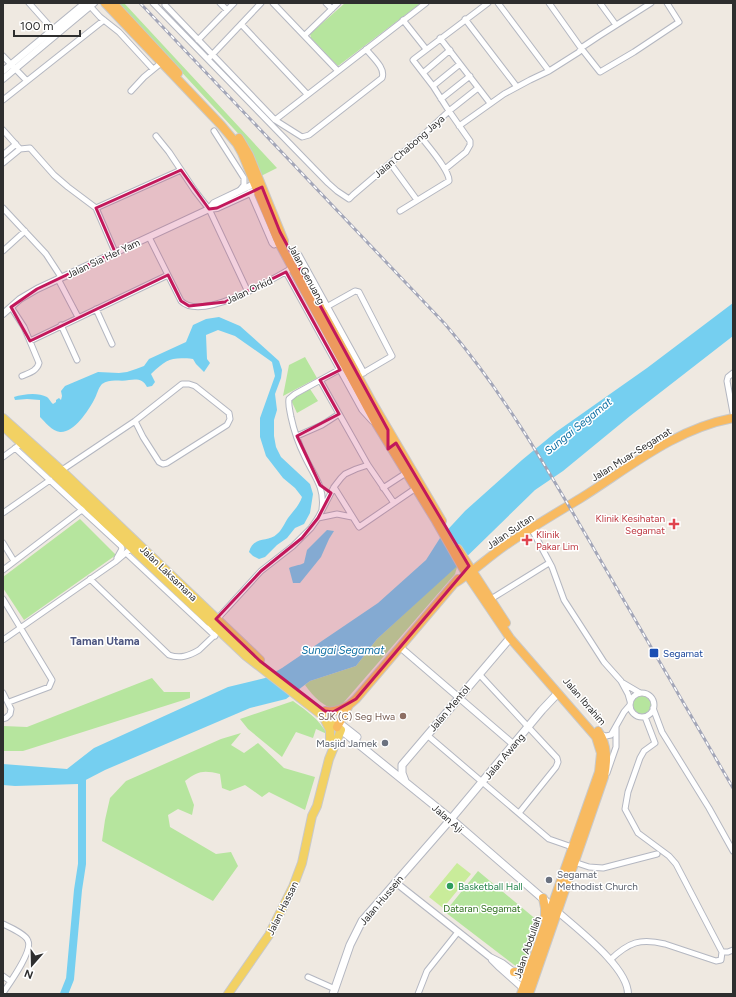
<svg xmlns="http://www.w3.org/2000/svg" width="736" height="997" viewBox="0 0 736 997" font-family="Figtree,sans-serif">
<rect width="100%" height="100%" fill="#efe9e1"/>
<path fill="#b6e59e" d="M118,3H124L277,168L261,176L245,141Z
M345,3H421L338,66L311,38L310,34Z
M305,357L317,378L283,396L289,365Z
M310,389L318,401L297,413L291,400Z
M80,519L116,555L24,620L3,588V577Z
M458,564L455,574L338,709C325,709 313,696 305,685L310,681L356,666L377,639Z
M152,678L164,692H190V698L23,751H3V726L27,727Z
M633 705a9 9 0 1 1 18 0a9 9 0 1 1-18 0Z
M293,701C307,711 319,719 327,734L316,729L313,738L296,732L282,757L248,729L240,719Z
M241,733L231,745L244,753L258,743L284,768L315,777L305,810L269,792L262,797L245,785L230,791L222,788L220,774C203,770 198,771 185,781L194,805L192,815L178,809L168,815L170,827L216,854L231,852L238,866L213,901L102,841L105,820L110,798L126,781L221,739Z
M478,871L538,921L524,966L517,967L445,912Z"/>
<path fill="#c9ec9a" d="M457,863L471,874L443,908L429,897Z"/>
<path fill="#75cff0" d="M733,303V336L630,416L563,471L535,490L454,569L377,639L356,666L310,681L286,699L250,708L105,770L78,784L15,786L3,785V764L67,769L94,748L228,687L265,678L282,668L378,603L426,560L440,538L465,511L522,460L556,432L647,368Z
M219,317L240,326L279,361L282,370L281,378L275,394L277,410L274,420V436L276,447L281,457L310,484L313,494L310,513L304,524L295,528L287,538L277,545L265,557L259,559L253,556L249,552C254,535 268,543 277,534C282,530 284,524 288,518C293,511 299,506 302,497L295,488L283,478L266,456L260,437V418L275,376L272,362L235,336L218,330L206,335L207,359L210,363L204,372L196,364L193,359C171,357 167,359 151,374L155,382L152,386L147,387C143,379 137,379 129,380C120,382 110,378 102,384C98,388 97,395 94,400C88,411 74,433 60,432C52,431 45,422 40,417V400L27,399L15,400L14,397C23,394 38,392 47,397C50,399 50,402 53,404L56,402V400L59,398L61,400L62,396L61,391L65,386L98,372L119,373L127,372L136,369L144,366L149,359L186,342L193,325L206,319Z
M327,530L334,531L329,539L321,557L300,583H293L289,568C295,565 298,566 304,563L307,550Z"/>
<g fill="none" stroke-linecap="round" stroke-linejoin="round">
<path stroke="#75cff0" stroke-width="8" d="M64,994L70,979L78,890L82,864V773"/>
<g stroke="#b4b7c1" stroke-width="7">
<path id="minor" d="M29,3L55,32
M153,3L328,183L337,191L349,199L353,195L421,137L449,111L470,141V145L466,152L445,169
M220,3L227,10
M273,3L338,71
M326,3L332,9
M498,3L549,71
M549,3L581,48L600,72L634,52L679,22L667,3
M600,3L616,25
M165,5L275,120L302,137L309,135L382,78C386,68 372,57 366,49
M90,6L100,17L119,32L153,69
M465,19L517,87
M403,20L426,49
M241,24L307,94
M305,35L338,3
M440,38L490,103
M198,40L234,3
M3,56L27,81
M210,57L261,3
M423,73L450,50
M433,86L460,64
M478,88L449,111L433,86L413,60L414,59L488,3
M131,91L144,77L161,63
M441,99L470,76
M3,100L104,20
M275,120L426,3
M459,126L504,94L530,80L549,71L579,52L581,48L599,36L651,3
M3,130L20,149L30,148L54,175L68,187L96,208L115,252
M214,131L244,178V185L240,190
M156,136L169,152L195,191L209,209L248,292
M3,155L16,144
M3,163L20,149
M390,163L417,200
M250,192L272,243L274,245L279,243
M3,208L46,254L61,277
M96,208L181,170
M400,211L449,181C450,171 428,146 421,137
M149,237L181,301C202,322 271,280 292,268
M3,251L25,231
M294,259L299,255L364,373
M286,272L362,410L372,421
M58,279L78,317
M11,307L24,327L39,363C37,371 29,373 22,376
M96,309L112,344
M321,310L355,291L359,292L392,356L358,376
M61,325L77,360
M30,341L168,275
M733,373L728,377L727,381L733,413
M320,380L368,465L394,503
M297,436L322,425L339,414
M15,448L121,546L122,549L117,558
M3,457L18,446
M59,472L135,421L182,384H189L195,386L229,413L230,419L227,425L167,463L163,464L159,462L143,437L135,421
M334,487L359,527L416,488
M383,488L406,473
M322,509C325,487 314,476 305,457C299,445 294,431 291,417C290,411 288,405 289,399L295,394L346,366
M3,513L50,480
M318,518L337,514L352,517
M530,526L552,567L564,600L604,662L621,681L628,694L630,701
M3,543L14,561
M126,553L215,636
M3,570L83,509
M90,579L169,655C180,659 189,656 199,650L220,630
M3,599L52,680L49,687L9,702
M491,599L549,563
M208,629L261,571L293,546L311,528L318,518L334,487L341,478L345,474L356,469L368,465
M3,640L115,562L134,546
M479,674L557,758L558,762L556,767L519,813
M623,683L640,693
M630 705a12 12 0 1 1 24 0a12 12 0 1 1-24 0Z
M3,693L11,709L10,714L6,718L3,719
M653,708L662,732L709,808L733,851
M645,717L655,743L644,751L640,758L628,792L625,809L638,833L669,856L676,864L722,952H728L733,950
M600,734L606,736L611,735L624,712L630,705
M427,735L549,839L572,847
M607,773L616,747V727
M574,862L589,867L603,868L657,854
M3,924C9,927 26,934 28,941C33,951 9,984 3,993
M610,960C629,942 640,938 665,944L716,961L721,960L722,952
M3,976L10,981
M308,977L335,989
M418,994L427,971L458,932"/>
</g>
<g stroke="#b4b7c1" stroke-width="8">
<path id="tertiary" d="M3,71L85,3
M3,79L94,3
M209,209L214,203L258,182
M3,314L20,299L37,289L209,209L217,208L261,188
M400,647L513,744
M395,882L490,957L502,963L528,983
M557,911C577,929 628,967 628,994
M492,960L498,966L525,990"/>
</g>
<g stroke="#b4b7c1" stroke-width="9">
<path id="secondary" d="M343,726L357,737
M341,730L451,819L556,910
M405,781L402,773V765L510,638
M333,994L350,945L362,921L451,819L542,710L558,693"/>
</g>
<g stroke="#c9c9c9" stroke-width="10">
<path id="primary" d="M3,418L61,470L260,660
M3,426L246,656L341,730L329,759L317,806L312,816L302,863L293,887L269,935L228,994
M325,720L330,730V744"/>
</g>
<g stroke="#c9c9c9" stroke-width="10">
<path id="trunk" d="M105,3L221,125L237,144L242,153L279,243L377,425L436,521L464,570L510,638L596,737L601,753L599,772L521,994
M113,3L178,73
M239,138L249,155L284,241
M292,256L372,402L442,521
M458,549L506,623
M455,583C471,573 484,561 499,550C525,531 553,515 581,498C630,467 675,429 733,418
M325,711C334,713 341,710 349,705
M337,727L349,705L356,699L458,579
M543,898L545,908V919
M514,972H520L530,963
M529,994L604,777C607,761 608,745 598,731"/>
</g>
<use href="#minor" stroke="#fff" stroke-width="5"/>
<use href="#tertiary" stroke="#fff" stroke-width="6"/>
<use href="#secondary" stroke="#fff" stroke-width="7"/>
<use href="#primary" stroke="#f2d163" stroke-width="8"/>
<use href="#trunk" stroke="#f8ba60" stroke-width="8"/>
<g stroke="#a3a6b8" stroke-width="3">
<path id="rail" d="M140,3L445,324C507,396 553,479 601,561C645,637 689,712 733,788"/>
</g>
<use href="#rail" stroke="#fff" stroke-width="1.5" stroke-dasharray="4.5" stroke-linecap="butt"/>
</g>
<path fill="#c2185b" fill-opacity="0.2" stroke="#c2185b" stroke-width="3" stroke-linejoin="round" d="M181,170L209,209L217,208L262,187L280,232L388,430V449L396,443L469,566L356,699L333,712L325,711L260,661L216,619L261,571L302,538L318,518L331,493L320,485L297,436L339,414L320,380L340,370L286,272L225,302L189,306L181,301L168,275L30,341L11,307L37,289L115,252L96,208Z"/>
<g fill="#e0444e" stroke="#fff" stroke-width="1.5">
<path d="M672 518h4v4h4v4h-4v4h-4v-4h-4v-4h4z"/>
<path d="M525 534h4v4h4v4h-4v4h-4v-4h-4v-4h4z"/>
</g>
<rect fill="#1a4fb4" stroke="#fff" stroke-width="1.5" x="649" y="648" width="10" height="10" rx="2"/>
<circle fill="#8d6e63" stroke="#fff" stroke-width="1.5" cx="403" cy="716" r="4"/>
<g fill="#6b7280" stroke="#fff" stroke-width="1.5">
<circle cx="385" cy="743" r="4"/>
<circle cx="549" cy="880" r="4"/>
</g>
<circle fill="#2e9e5b" stroke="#fff" stroke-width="1.5" cx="450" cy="886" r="4"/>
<g text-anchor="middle" stroke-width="3" stroke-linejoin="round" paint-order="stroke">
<g font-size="10" fill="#2e2e2e" stroke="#fff">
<text transform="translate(409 146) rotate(-41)" y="4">Jalan Chabong Jaya</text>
<text transform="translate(103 258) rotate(-25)" y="4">Jalan Sia Her Yam</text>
<text transform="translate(307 274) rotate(62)" y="4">Jalan Genuang</text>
<text transform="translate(249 290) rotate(-25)" y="4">Jalan Orkid</text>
<text transform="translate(631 454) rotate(-32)" y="4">Jalan Muar-Segamat</text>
<text transform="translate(510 531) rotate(-34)" y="4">Jalan Sultan</text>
<text transform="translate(169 573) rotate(44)" y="4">Jalan Laksamana</text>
<text transform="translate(585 701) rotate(49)" y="4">Jalan Ibrahim</text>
<text transform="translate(449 708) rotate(-50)" y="4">Jalan Mentol</text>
<text transform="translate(504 756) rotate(-50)" y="4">Jalan Awang</text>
<text transform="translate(448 818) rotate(41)" y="4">Jalan Aji</text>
<text transform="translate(381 900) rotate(-50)" y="4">Jalan Hussein</text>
<text transform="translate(282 908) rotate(-64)" y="4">Jalan Hassan</text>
<text transform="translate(527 947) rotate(-71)" y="4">Jalan Abdullah</text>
</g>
<g font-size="10" fill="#be3a42" stroke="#fff" text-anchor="end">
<text x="665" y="522">Klinik Kesihatan<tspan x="665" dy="12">Segamat</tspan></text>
<text x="536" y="538" text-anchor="start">Klinik<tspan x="536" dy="12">Pakar Lim</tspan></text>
</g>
<g font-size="10" fill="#164399" stroke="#fff" text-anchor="start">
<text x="663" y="657">Segamat</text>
</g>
<g font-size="10" fill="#785e54" stroke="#fff" text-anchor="end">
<text x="395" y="720">SJK (C) Seg Hwa</text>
</g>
<g font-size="10" fill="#5b616d" stroke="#fff" text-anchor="end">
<text x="377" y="747">Masjid Jamek</text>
<text x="557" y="878" text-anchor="start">Segamat<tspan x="557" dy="12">Methodist Church</tspan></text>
</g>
<g font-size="10" fill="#27864d" stroke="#fff" text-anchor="start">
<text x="458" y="890">Basketball Hall</text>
</g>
<g font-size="10" fill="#2c6e1b" stroke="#fff">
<text x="482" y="912">Dataran Segamat</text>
</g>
<g font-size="11" font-style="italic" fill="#0d6fa3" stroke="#fff">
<text transform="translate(578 426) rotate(-39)" y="4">Sungai Segamat</text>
<text x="343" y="654">Sungai Segamat</text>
</g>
<g font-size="11" font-weight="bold" fill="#4d5680" stroke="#fff">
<text x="105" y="645">Taman Utama</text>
</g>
</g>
<rect width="736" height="997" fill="none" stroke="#2e2e2e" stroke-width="8"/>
<g transform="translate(32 965) rotate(200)" stroke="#ffffff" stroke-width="3" paint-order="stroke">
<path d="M0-3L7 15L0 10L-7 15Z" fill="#2e2e2e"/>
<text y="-6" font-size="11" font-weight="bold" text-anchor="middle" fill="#2e2e2e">N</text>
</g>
<path d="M14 30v6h66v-6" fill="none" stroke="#2e2e2e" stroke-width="2"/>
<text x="20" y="30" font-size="12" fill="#2e2e2e" stroke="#ffffff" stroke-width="3" paint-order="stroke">100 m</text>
</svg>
